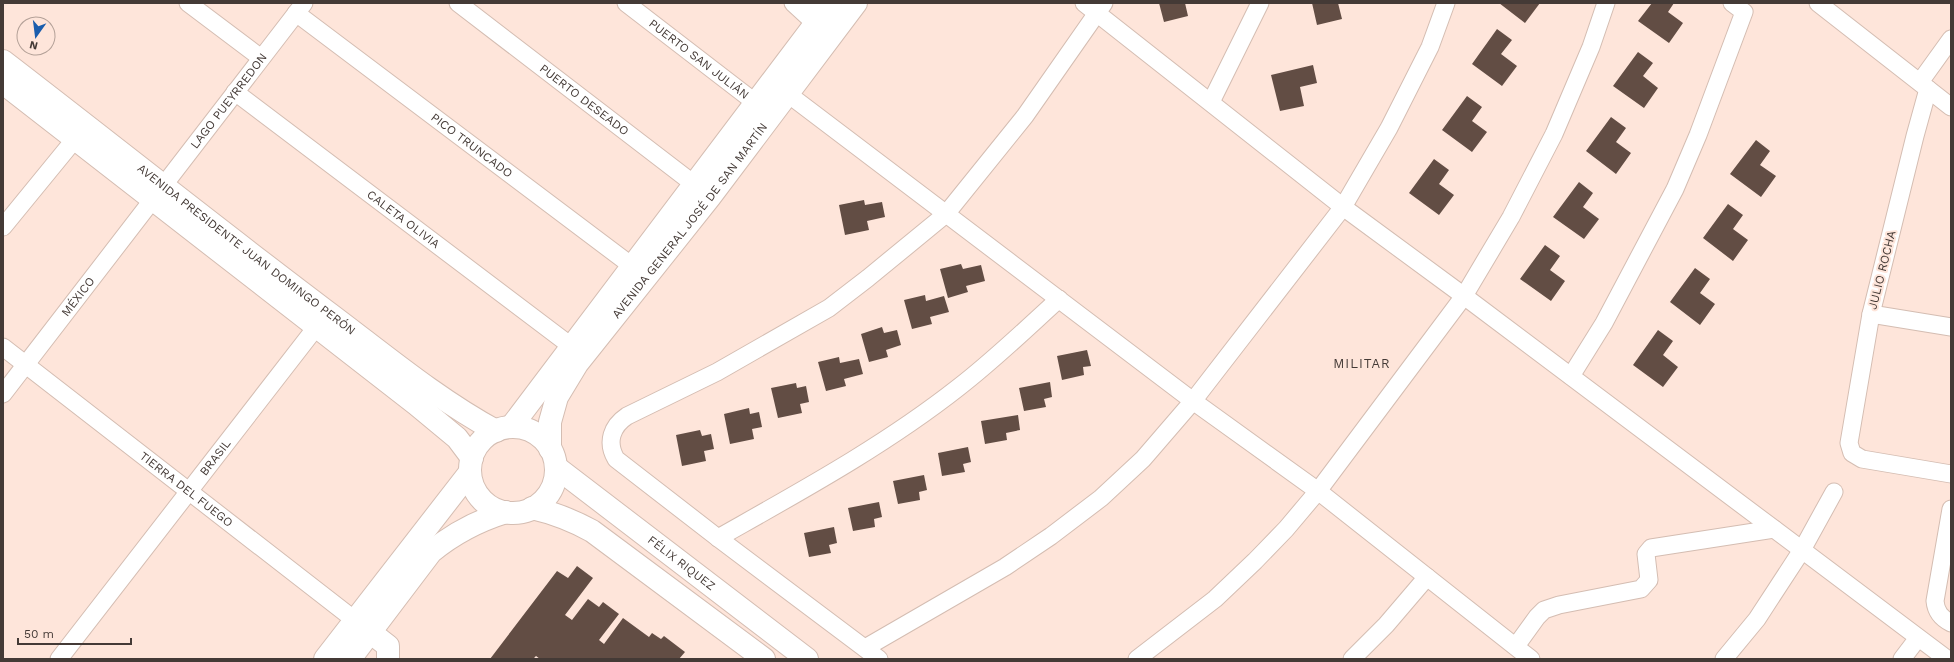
<svg xmlns="http://www.w3.org/2000/svg" width="1954" height="662" viewBox="0 0 1954 662" font-family="'Work Sans',sans-serif">
<rect width="100%" height="100%" fill="#fee5da"/>
<path fill="#624d44" d="M1159,3H1185L1188,16L1164,22Z
M1312,3H1338L1342,19L1317,25Z
M1499,3H1540L1525,23Z
M1652,3H1674L1668,12L1683,23L1669,43L1638,21Z
M1497,29L1512,40L1501,54L1517,66L1502,86L1472,64Z
M1638,52L1653,63L1643,76L1658,88L1644,108L1613,86Z
M1313,65L1317,83L1300,87L1304,106L1280,111L1271,75Z
M1467,96L1482,107L1472,121L1487,132L1472,152L1442,130Z
M1611,117L1626,128L1616,142L1631,153L1616,174L1586,151Z
M1756,140L1770,151L1760,165L1776,176L1761,197L1730,174Z
M1434,159L1449,170L1439,184L1454,195L1439,215L1409,193Z
M1579,182L1593,193L1583,207L1599,219L1584,239L1553,217Z
M864,200L865,205L882,202L885,217L867,221L869,230L845,235L839,205Z
M1728,204L1743,215L1733,229L1748,240L1733,261L1703,238Z
M1545,245L1560,256L1550,270L1565,281L1551,301L1520,279Z
M961,264L963,269L981,265L985,281L966,286L968,292L948,298L940,269Z
M1695,268L1710,279L1700,293L1715,304L1700,325L1670,302Z
M925,295L926,301L944,296L949,312L930,317L932,324L912,329L904,300Z
M882,327L884,333L897,330L901,345L886,350L888,357L869,362L861,334Z
M1658,330L1673,341L1663,355L1678,367L1663,387L1633,365Z
M1087,350L1091,366L1083,367L1084,375L1062,380L1057,356Z
M839,357L840,363L859,359L863,374L844,379L846,386L826,391L818,362Z
M1050,382L1052,397L1044,399L1046,407L1024,411L1019,388Z
M796,383L797,388L806,386L809,402L800,404L802,413L778,418L771,388Z
M749,408L750,414L759,412L762,427L752,429L754,439L730,444L724,414Z
M1018,415L1020,430L1006,433L1007,440L985,444L981,421Z
M700,430L702,436L711,434L714,449L704,451L706,461L682,466L676,435Z
M968,447L971,462L963,464L965,472L942,476L938,453Z
M924,475L927,490L919,492L920,500L898,504L893,481Z
M879,502L882,517L874,519L875,527L853,531L848,508Z
M834,527L837,543L829,545L831,553L809,557L804,533Z
M577,566L593,578L565,615L572,620L588,599L599,607L603,602L619,614L599,640L604,644L623,618L649,637L652,633L661,639L664,636L685,652L679,659H540L536,656L533,659H490L557,571L568,578Z"/>
<g fill="none" stroke-linecap="round" stroke-linejoin="round">
<g stroke="#d4bdb2" stroke-width="19">
<g id="street">
<path d="M188,3L261,58"/>
<path id="s1" d="M458,3L703,191"/>
<path id="s2" d="M626,3L765,110"/>
<path d="M793,3L818,26"/>
<path d="M812,3L815,24L813,32"/>
<path d="M1084,3L1343,207L1464,296L1947,659"/>
<path d="M1818,3L1951,107"/>
<path id="s3" d="M296,13L632,266L640,274"/>
<path d="M1920,82L1951,39"/>
<path d="M1928,89L1915,136L1871,314L1849,443L1852,453L1862,459L1951,474"/>
<path id="s4" d="M235,92L571,346"/>
<path d="M788,94L1193,401L1318,491L1531,659"/>
<path d="M1211,102L1260,3"/>
<path d="M3,227L75,139"/>
<path d="M1871,314L1951,327"/>
<path id="s5" d="M3,347L365,628"/>
<path d="M1571,376L1604,323L1675,189L1698,135L1744,12L1732,3"/>
<path id="s6" d="M3,394L304,3"/>
<path d="M1951,509L1935,601C1936,612 1941,618 1951,623"/>
<path d="M718,538C801,491 884,446 959,387C994,360 1026,329 1059,299"/>
<path d="M1516,646L1537,617L1544,610L1559,605L1641,589L1649,580L1646,554L1651,548L1774,529"/>
<path d="M865,648L1005,567L1051,536L1101,498L1143,459L1193,401L1343,207L1389,128L1430,47L1446,3"/>
<path id="s7" d="M59,659L324,317"/>
<path d="M879,659L718,538L616,459C606,442 612,426 627,416L717,372L829,308L868,278L946,214L1025,116L1104,3"/>
<path d="M1137,659L1215,599L1255,561L1286,529L1318,491L1464,296L1511,217L1554,134L1591,47L1606,3"/>
<path d="M1352,659L1386,625L1427,577"/>
<path d="M1724,659L1757,619L1802,550L1834,492"/>
<path d="M1902,659L1918,638"/>
</g>
</g>
<g stroke="#d4bdb2" stroke-width="24">
<g id="secondary">
<path id="s8" d="M3,61C111,144 217,229 326,311C381,352 435,398 496,431"/>
<path d="M3,83L416,404L457,438L472,458"/>
<path id="s9" d="M556,467L807,659"/>
<path d="M532,508C554,513 572,520 592,531L764,659"/>
</g>
</g>
<g stroke="#d4bdb2" stroke-width="24">
<g id="highway">
<path d="M511,427L831,3"/>
<circle cx="513" cy="470" r="43"/>
<path id="s10" d="M550,449V422L557,397L577,364L710,197L856,3"/>
<path d="M370,632L388,646V659"/>
<path d="M325,659L470,472"/>
<path d="M350,659L431,552C454,533 477,521 506,512"/>
</g>
</g>
<use href="#street" stroke="#fff" stroke-width="17"/>
<use href="#secondary" stroke="#fff" stroke-width="22"/>
<use href="#highway" stroke="#fff" stroke-width="22"/>
</g>
<g text-anchor="middle" stroke-width="4" stroke-linejoin="round" paint-order="stroke">
<g font-size="12" fill="#443a36" stroke="#fee5da">
<text dy="4" stroke="none"><textPath href="#s2" startOffset="92">PUERTO SAN JULIÁN</textPath></text>
<text dy="4" stroke="none"><textPath href="#s1" startOffset="159">PUERTO DESEADO</textPath></text>
<text dy="4" stroke="none"><textPath href="#s6" startOffset="370">LAGO PUEYRREDON</textPath></text>
<text dy="4" stroke="none"><textPath href="#s3" startOffset="220">PICO TRUNCADO</textPath></text>
<text dy="4" stroke="none"><textPath href="#s4" startOffset="211">CALETA OLIVIA</textPath></text>
<text dy="4" stroke="none"><textPath href="#s10" startOffset="274">AVENIDA GENERAL JOSÉ DE SAN MARTÍN</textPath></text>
<text dy="4" stroke="none"><textPath href="#s8" startOffset="308">AVENIDA PRESIDENTE JUAN DOMINGO PERÓN</textPath></text>
<text transform="translate(1882 270) rotate(-76)" y="4">JULIO ROCHA</text>
<text dy="4" stroke="none"><textPath href="#s6" startOffset="123">MÉXICO</textPath></text>
<text dy="4" stroke="none"><textPath href="#s7" startOffset="255">BRASIL</textPath></text>
<text dy="4" stroke="none"><textPath href="#s5" startOffset="232">TIERRA DEL FUEGO</textPath></text>
<text dy="4" stroke="none"><textPath href="#s9" startOffset="158">FÉLIX RIQUEZ</textPath></text>
</g>
<g font-size="13" letter-spacing="1" fill="#443a36" stroke="#fee5da">
<text x="1362" y="368">MILITAR</text>
</g>
</g>
<rect width="1954" height="662" fill="none" stroke="#443a36" stroke-width="8"/>
<g transform="translate(36 36) rotate(194)"><circle r="19" fill="#fee5da" stroke="#b4a198"/>
<path d="M0-3L7 15L0 10L-7 15Z" fill="#1a5dad"/>
<text y="-6" font-size="11" font-weight="bold" text-anchor="middle" fill="#443a36">N</text>
</g>
<path d="M18 638v6h113v-6" fill="none" stroke="#443a36" stroke-width="2"/>
<text x="24" y="638" font-size="12" fill="#443a36" stroke="#fee5da" stroke-width="3" paint-order="stroke">50 m</text>
</svg>
